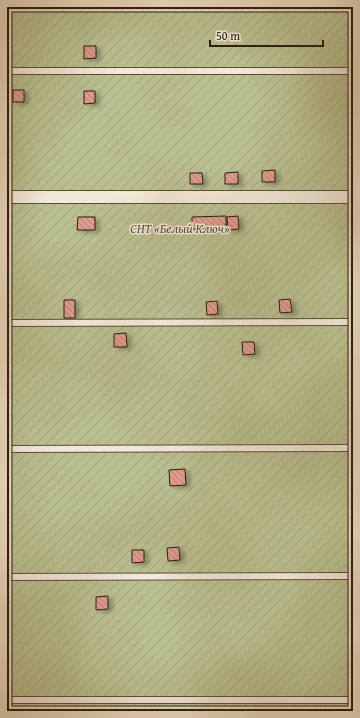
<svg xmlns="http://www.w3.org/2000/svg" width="360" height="718" viewBox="0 0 360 718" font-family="'Gentium Book Plus',serif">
<defs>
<pattern id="garden-furrows" width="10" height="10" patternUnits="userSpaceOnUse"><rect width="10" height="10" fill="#babf90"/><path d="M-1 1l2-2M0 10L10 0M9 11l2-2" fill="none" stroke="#a0a47b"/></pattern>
<pattern id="building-back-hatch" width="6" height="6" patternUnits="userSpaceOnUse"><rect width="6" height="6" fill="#de9c8d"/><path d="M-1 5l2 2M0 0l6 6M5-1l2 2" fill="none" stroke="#b47e72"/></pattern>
<filter id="shadow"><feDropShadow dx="4.5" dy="2.5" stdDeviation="2" flood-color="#0004"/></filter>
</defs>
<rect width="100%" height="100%" fill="#e9dbc0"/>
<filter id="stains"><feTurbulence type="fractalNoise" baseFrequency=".005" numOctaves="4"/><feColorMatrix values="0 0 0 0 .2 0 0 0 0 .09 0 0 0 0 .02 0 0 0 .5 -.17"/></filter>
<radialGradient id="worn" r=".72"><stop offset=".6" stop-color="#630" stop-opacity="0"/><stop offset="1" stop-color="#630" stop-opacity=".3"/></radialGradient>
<path fill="url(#garden-furrows)" stroke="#746c50" d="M7,7H353V711H7Z"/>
<path fill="url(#building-back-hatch)" stroke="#2d1a11" filter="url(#shadow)" d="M84,46H96V58L84,59Z
M13,90H24V102H13Z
M84,91H95V103L84,104Z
M275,170V182H262V171Z
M238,172V184H225V173Z
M190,173H202L203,184H190Z
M226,216V227L192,229V217Z
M238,216L239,229L228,230L227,217Z
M78,217H95V230H77Z
M290,299L292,312L280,313L279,300Z
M64,300H75V318H64Z
M217,301L218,314L207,315L206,302Z
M126,333L127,347H114V334Z
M242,342H254L255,354L243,355Z
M185,469L186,485L170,486L169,470Z
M179,547L180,560L168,561L167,548Z
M132,550H144V562L132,563Z
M108,596V609L96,610V597Z"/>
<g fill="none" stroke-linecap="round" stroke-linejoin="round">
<g stroke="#5c4a3d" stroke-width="8">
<path id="service" d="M7,71H353
M7,323L353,322
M7,449L353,448
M7,577L353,576
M7,700H353"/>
</g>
<g stroke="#5c4a3d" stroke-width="14">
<path id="minor" d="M7,197H353"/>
</g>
<use href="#service" stroke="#f1e8d6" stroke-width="6"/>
<use href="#minor" stroke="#f1e8d6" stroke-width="12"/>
</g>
<g text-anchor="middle" stroke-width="3" stroke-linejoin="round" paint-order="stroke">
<g font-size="13" font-style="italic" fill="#574c37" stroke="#f1e8d6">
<text x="180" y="233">СНТ «Белый Ключ»</text>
</g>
</g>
<rect width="360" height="718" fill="none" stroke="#e9dbc0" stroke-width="24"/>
<rect x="8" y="8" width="344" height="702" fill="none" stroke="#2d1a11" stroke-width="2"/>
<rect x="12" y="12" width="336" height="694" fill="none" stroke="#2d1a11"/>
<path d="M210 40v6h113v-6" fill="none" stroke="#2d1a11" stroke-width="2"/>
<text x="216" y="40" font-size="12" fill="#2d1a11" stroke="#f1e8d6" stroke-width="3" paint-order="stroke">50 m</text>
<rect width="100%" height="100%" filter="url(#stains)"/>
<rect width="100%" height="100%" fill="url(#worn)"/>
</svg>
